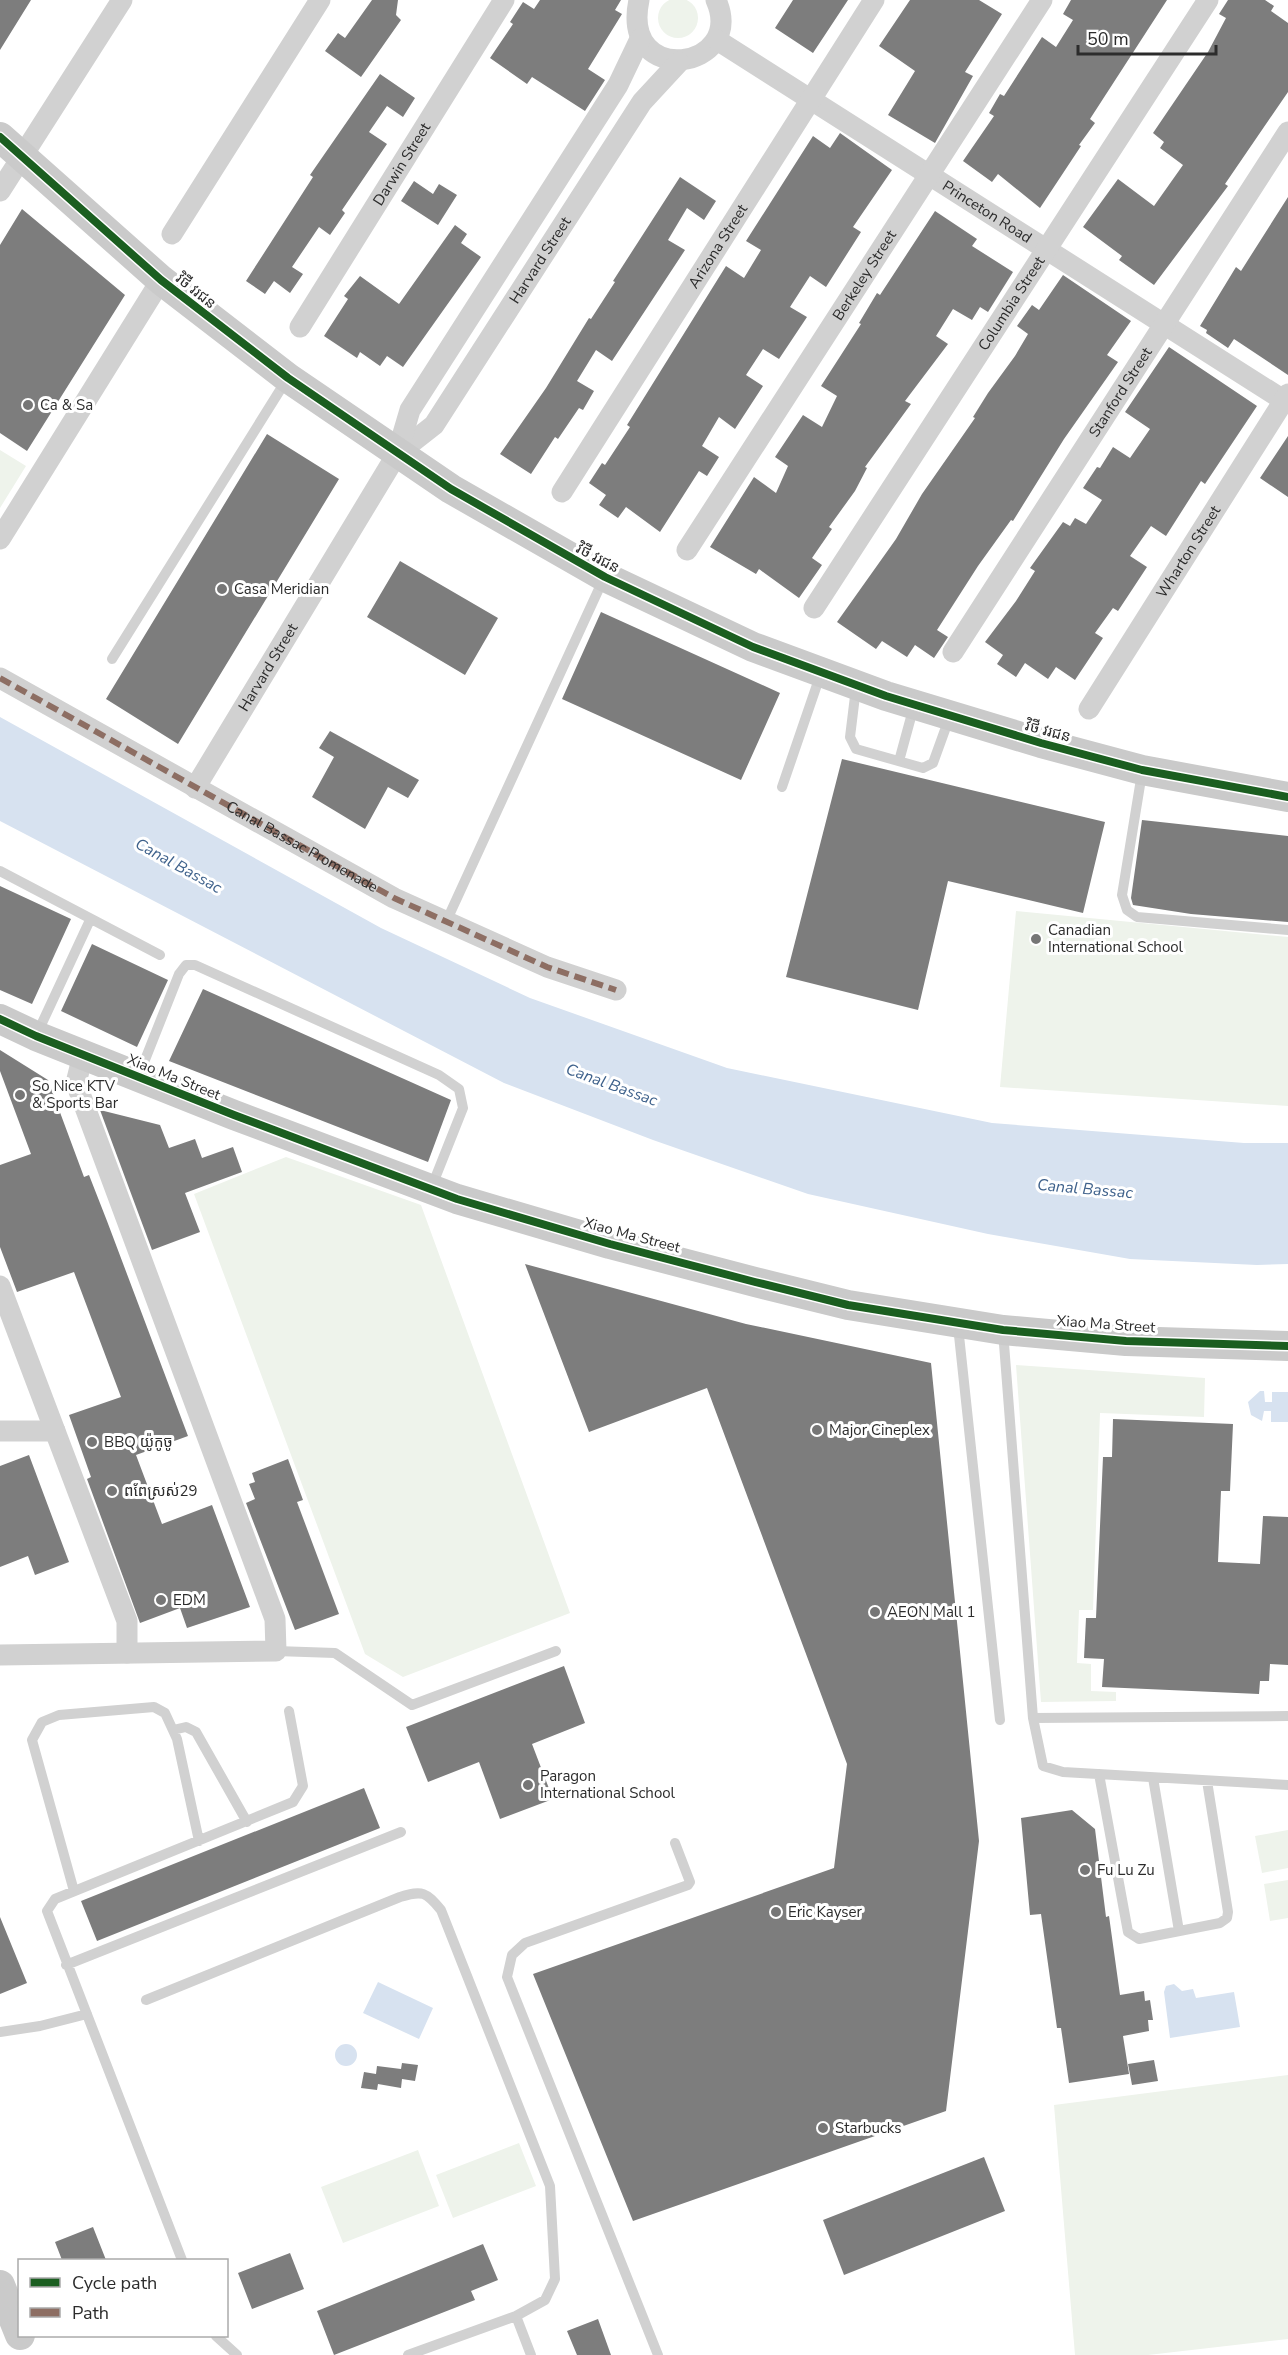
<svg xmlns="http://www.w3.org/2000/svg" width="1288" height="2355" viewBox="0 0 1288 2355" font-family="'Nunito Sans','Noto Sans Khmer',sans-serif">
<rect width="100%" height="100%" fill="#fff"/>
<path fill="#eef3eb" d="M658 18a20 20 0 1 1 40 0a20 20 0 1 1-40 0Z
M0,450L26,466L0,508Z
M1016,911L1288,937V1106L1000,1087Z
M286,1157L421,1205L570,1613L403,1677L365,1654L194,1194Z
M1016,1365L1205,1378L1204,1417L1100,1413L1093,1610H1079L1077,1663L1091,1664V1691L1116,1692V1701L1041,1702Z
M1288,1830V1868L1262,1873L1255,1836Z
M1288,1880V1918L1270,1921L1264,1884Z
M1288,2075V2339L1148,2355H1075L1054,2105Z
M519,2143L536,2186L453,2218L436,2175Z
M418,2150L439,2206L343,2243L321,2187Z"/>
<path fill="#d7e2f0" d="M0,717L381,928L530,998L727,1068L992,1123L1244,1143H1288V1264L1257,1265L1130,1259L988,1234L808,1194L653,1140L504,1083L0,821Z
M1260,1391H1264L1265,1402H1272V1392H1288V1422H1271V1411H1264L1262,1421L1251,1415L1248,1402Z
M378,1982L433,2008L419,2039L363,2013Z
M1174,1984L1182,1991L1193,1989L1196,1998L1234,1992L1240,2027L1170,2038L1164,1992L1166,1986Z
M335 2055a11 11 0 1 1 22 0a11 11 0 1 1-22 0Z"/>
<path fill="#7d7d7d" d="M0,0H31L0,50Z
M372,0H398L396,15L401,20L361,77L325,51L338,33L345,38Z
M540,0H621L615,10L622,14L588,69L605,80L585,111L532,77L527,84L490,58L513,24L510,22L523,2L534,9Z
M793,0H848L813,53L775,28Z
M910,0H979L1002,14L965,72L973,76L935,143L888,115L915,71L879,46Z
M1071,0H1167L1090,119L1095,123L1079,145L1081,146L1040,208L998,174L992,182L963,161L994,116L989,113L1000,94L1004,96L1042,37L1056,47L1073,20L1063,14Z
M1228,0H1265L1274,6L1271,11L1288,23V92L1225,184L1228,186L1154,285L1119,260L1122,256L1083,227L1118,179L1154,206L1183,165L1160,148L1164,142L1153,133L1208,52L1226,18L1219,14Z
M380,74L415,98L403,117L387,106L369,132L387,144L342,210L345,213L330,235L319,227L292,267L303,274L290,293L274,281L265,294L246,281L313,177L310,175Z
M840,133L892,170L853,227L861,232L826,287L810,276L790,307L807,317L779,359L763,349L746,375L763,386L735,429L719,417L702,446L719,457L707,476L699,471L660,532L626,507L618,518L599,505L606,495L589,483L602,463L605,465L630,427L627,425L726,266L744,278L761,250L746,241L813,136L830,148Z
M680,177L716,201L704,220L687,208L668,240L685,250L612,361L596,350L577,381L594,391L583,410L579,408L558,439L555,437L531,474L500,454L546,388L589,318L591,319L615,282L613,281Z
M414,181L433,194L439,184L457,195L438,225L401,201Z
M1288,197V375L1234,339L1228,348L1206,333L1207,330L1200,326L1236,267L1241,271Z
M22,209L125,295L27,451L0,433V245Z
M935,211L977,239L972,246L1013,272L988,312L980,307L972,320L953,309L936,336L948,344L905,401L911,404L865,467L867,468L855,491L829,527L832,529L812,558L822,565L799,598L759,569L756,574L710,547L754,477L776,493L788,466L775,457L803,415L822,427L837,396L821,386L861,324L859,323L877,293L880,295Z
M455,225L467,234L461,243L481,257L403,367L387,356L380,366L360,352L357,358L324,336L348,299L344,296L360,276L399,304Z
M1063,275L1131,321L1107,355L1118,362L1064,439L1013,521L1011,520L978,566L937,630L948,637L934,658L915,645L907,657L882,641L876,649L837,622L896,539L922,494L975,418L973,417L988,393L1015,356L1028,334L1017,326L1032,305L1039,310Z
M1169,347L1257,406L1205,484L1201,481L1166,536L1151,526L1130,556L1147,567L1118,611L1113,608L1095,633L1103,638L1075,680L1056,667L1048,679L1025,663L1016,677L997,664L1003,655L985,642L1016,601L1035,571L1030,568L1063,522L1070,526L1075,518L1086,524L1102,500L1083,488L1097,467L1100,468L1113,447L1130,458L1150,429L1125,412Z
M267,434L339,479L178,744L106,699Z
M1288,436V497L1260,478Z
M400,561L498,618L465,675L367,617Z
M601,612L780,693L741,780L562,699Z
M330,731L419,780L408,798L388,787L365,829L312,797L334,757L319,748Z
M842,759L1105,822L1083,913L948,881L918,1010L786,977Z
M1142,820L1288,836V922L1191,914L1133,905L1131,898Z
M0,886L71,919L32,1004L0,990Z
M92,944L168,980L137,1047L61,1011Z
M203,989L451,1100L428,1162L169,1061Z
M0,1050L48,1080L84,1177L89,1175L107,1221L188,1436L136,1455L162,1524L212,1505L250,1607L187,1628L180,1608L140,1623L87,1479L91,1477L69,1415L121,1397L74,1272L17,1292L0,1247V1165L31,1154L0,1071Z
M100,1110L160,1125L169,1148L195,1139L202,1158L233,1147L242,1172L185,1193L200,1232L152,1250Z
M525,1264L746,1324L931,1363L979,1841L946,2111L633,2221L533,1974L834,1868L847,1764L707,1388L589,1432Z
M1113,1419L1233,1424L1230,1491H1221L1218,1562L1260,1564L1263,1516L1288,1517V1665L1270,1664L1269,1681H1260L1259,1694L1102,1687L1104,1659L1084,1658L1086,1618H1096L1103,1457H1112Z
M29,1455L69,1562L35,1575L28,1556L0,1567V1466Z
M288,1459L303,1500L297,1502L339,1614L295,1630L246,1503L255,1499L249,1484L255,1482L252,1473Z
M564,1666L585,1723L532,1744L553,1799L500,1819L479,1762L428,1782L406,1727Z
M364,1788L380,1828L97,1941L81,1901Z
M1072,1810L1095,1829L1106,1917L1109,1916L1120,1995L1144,1991L1145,2001L1150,2000L1153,2020H1148L1149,2031L1123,2036L1129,2074L1069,2083L1061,2028H1057L1041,1914L1030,1915L1021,1818Z
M0,1917L27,1983L0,1994Z
M1154,2060L1158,2081L1132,2085L1128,2064Z
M402,2063L418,2065L415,2081L402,2079L401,2088L378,2084L377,2090L361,2088L364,2072L376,2074L377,2066L401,2069Z
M984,2157L1005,2211L844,2275L823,2220Z
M93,2227L106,2260H62L55,2242Z
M483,2244L498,2280L471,2291L475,2300L334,2355L317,2311Z
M290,2253L304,2289L252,2309L238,2273Z
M598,2319L611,2355H577L567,2331Z"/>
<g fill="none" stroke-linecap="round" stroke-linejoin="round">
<path stroke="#d1d1d1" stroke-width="10" d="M112,659L287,379
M856,688L850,737L856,749L923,768L933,763L950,716
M899,761L914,706
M1142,773L1122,895L1127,910L1137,917L1288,930
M782,787L821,673
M0,871L160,955
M446,922L603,580
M36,1036L90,920
M139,1075L179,974L186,965H195L439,1075L459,1089L463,1108L432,1186
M958,1326L1000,1720
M1003,1331L1033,1718L1043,1766L1063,1772L1288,1785
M276,1651L335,1653L412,1705L556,1651
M1033,1718L1288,1716
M173,1730L186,1727L196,1732L247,1822
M1099,1774L1128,1932L1139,1939L1220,1923L1227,1918L1228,1912L1207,1781
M1153,1778L1179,1931
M74,1891L32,1740L42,1722L59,1715L154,1707L165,1713L177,1739L199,1841
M66,1965L401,1832
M146,2000L400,1897C423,1890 426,1892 441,1910L550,2186L555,2279L545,2300L516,2316
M0,2032L40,2026L87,2014
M182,2260L47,1911L55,1899L293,1802L303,1786L289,1711
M216,2336L237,2355
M408,2355L516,2316L531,2355
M658,2355L507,1977L512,1955L525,1943L688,1885L690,1882L675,1843"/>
<g stroke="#d1d1d1" stroke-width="21">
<path d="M639,0C620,89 747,70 716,0"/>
<path id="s1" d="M717,40L1288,403"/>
<path d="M0,191L122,0"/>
<path d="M172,234L320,0"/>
<path id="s2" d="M300,327L504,0"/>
<path id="s3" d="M397,454L434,425L642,102L679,62"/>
<path id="s4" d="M562,492L874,0"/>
<path d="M0,539L161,280"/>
<path id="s5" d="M687,550L1042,0"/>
<path id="s6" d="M814,608L1208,0"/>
<path id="s7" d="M953,652L1288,132"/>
<path id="s8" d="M0,678L394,898L547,967L616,990"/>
<path id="s9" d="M1089,709L1288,394"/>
<path id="s10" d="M195,788L397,454L410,410L618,85L640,39"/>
<path d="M0,1286L127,1621V1653"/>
<path d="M0,1431H55"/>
<path d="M0,1655L276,1651L275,1619L76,1083L83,1055"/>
</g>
<path stroke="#cacaca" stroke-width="30" d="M0,137L161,280L288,378L451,489L605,577L753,647L886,696L1041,743L1142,770L1288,797
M0,1019L36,1036L234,1115L457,1199L610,1244L755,1282L848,1305L1003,1330L1126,1341L1288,1346
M0,2285L20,2335"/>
<path stroke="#8d6e63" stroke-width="6" stroke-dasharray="12 6" stroke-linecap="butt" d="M0,678L394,898L547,967L616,990"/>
<g stroke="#fff" stroke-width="11">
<path id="cycleway" d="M0,137L161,280L288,378L451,489L605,577L753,647L886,696L1041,743L1142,770L1288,797
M0,1019L36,1036L234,1115L457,1199L610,1244L755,1282L848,1305L1003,1330L1126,1341L1288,1346"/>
</g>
<use href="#cycleway" stroke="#1b5e20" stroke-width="8"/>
</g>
<g fill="#767676" stroke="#fff" stroke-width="2">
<circle cx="28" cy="405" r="6"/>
<circle cx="222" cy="589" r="6"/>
<circle cx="1036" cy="939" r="6"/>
<circle cx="20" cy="1095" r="6"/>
<circle cx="817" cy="1430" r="6"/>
<circle cx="92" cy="1442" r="6"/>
<circle cx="112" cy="1491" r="6"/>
<circle cx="161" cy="1600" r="6"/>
<circle cx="875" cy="1612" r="6"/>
<circle cx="528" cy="1785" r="6"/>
<circle cx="1085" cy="1870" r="6"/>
<circle cx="776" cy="1912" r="6"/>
<circle cx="823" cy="2128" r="6"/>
</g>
<g text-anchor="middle" stroke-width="6" stroke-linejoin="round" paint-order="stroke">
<g font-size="15" fill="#2c2c2c" stroke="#fff">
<text dy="5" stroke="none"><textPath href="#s2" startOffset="192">Darwin Street</textPath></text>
<text dy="5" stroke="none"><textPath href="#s1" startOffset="320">Princeton Road</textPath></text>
<text dy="5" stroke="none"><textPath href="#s4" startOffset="291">Arizona Street</textPath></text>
<text dy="5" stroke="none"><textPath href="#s3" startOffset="243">Harvard Street</textPath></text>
<text dy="5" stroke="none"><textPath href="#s5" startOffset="327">Berkeley Street</textPath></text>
<text transform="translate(196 291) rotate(39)" y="5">វិថី វរជន</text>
<text dy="5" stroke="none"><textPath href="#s6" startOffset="363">Columbia Street</textPath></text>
<text dy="5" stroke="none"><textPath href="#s7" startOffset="309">Stanford Street</textPath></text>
<text dy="5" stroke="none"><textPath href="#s9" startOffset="186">Wharton Street</textPath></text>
<text transform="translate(598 558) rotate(28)" y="5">វិថី វរជន</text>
<text dy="5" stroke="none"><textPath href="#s10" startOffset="141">Harvard Street</textPath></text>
<text transform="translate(1048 731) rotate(15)" y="5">វិថី វរជន</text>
<text dy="5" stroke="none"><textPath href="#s8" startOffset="346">Canal Bassac Promenade</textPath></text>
<text transform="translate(174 1077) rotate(22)" y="5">Xiao Ma Street</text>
<text transform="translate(632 1235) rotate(15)" y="5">Xiao Ma Street</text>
<text transform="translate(1106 1324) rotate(4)" y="5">Xiao Ma Street</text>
</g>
<g font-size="15" fill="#2c2c2c" stroke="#fff" text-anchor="start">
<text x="40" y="410">Ca &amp; Sa</text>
<text x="234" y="594">Casa Meridian</text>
<text x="1048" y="935">Canadian<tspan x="1048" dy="17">International School</tspan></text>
<text x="32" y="1091">So Nice KTV<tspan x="32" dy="17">&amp; Sports Bar</tspan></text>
<text x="829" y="1435">Major Cineplex</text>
<text x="104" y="1447">BBQ យ៉ូកូចូ</text>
<text x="124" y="1496">ពពែស្រស់29</text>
<text x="173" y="1605">EDM</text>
<text x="887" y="1617">AEON Mall 1</text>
<text x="540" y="1781">Paragon<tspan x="540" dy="17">International School</tspan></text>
<text x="1097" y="1875">Fu Lu Zu</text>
<text x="788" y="1917">Eric Kayser</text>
<text x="835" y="2133">Starbucks</text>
</g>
<g font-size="16" font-style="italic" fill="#3e618b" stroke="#fff">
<text transform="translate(179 865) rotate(29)" y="6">Canal Bassac</text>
<text transform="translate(612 1084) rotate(20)" y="6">Canal Bassac</text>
<text transform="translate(1085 1188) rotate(5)" y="6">Canal Bassac</text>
</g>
</g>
<rect x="18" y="2259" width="210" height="78" fill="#ffffff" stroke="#ababab" stroke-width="1.5"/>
<rect x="30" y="2278" width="30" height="9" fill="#1b5e20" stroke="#ababab" stroke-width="1.5"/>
<text x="72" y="2289" font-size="18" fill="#2c2c2c">Cycle path</text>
<rect x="30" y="2308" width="30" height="9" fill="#8d6e63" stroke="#ababab" stroke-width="1.5"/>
<text x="72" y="2319" font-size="18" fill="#2c2c2c">Path</text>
<path d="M1078 45v9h138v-9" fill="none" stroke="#2c2c2c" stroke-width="3"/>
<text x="1087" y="45" font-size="18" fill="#2c2c2c" stroke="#ffffff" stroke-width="4.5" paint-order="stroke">50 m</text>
</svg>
